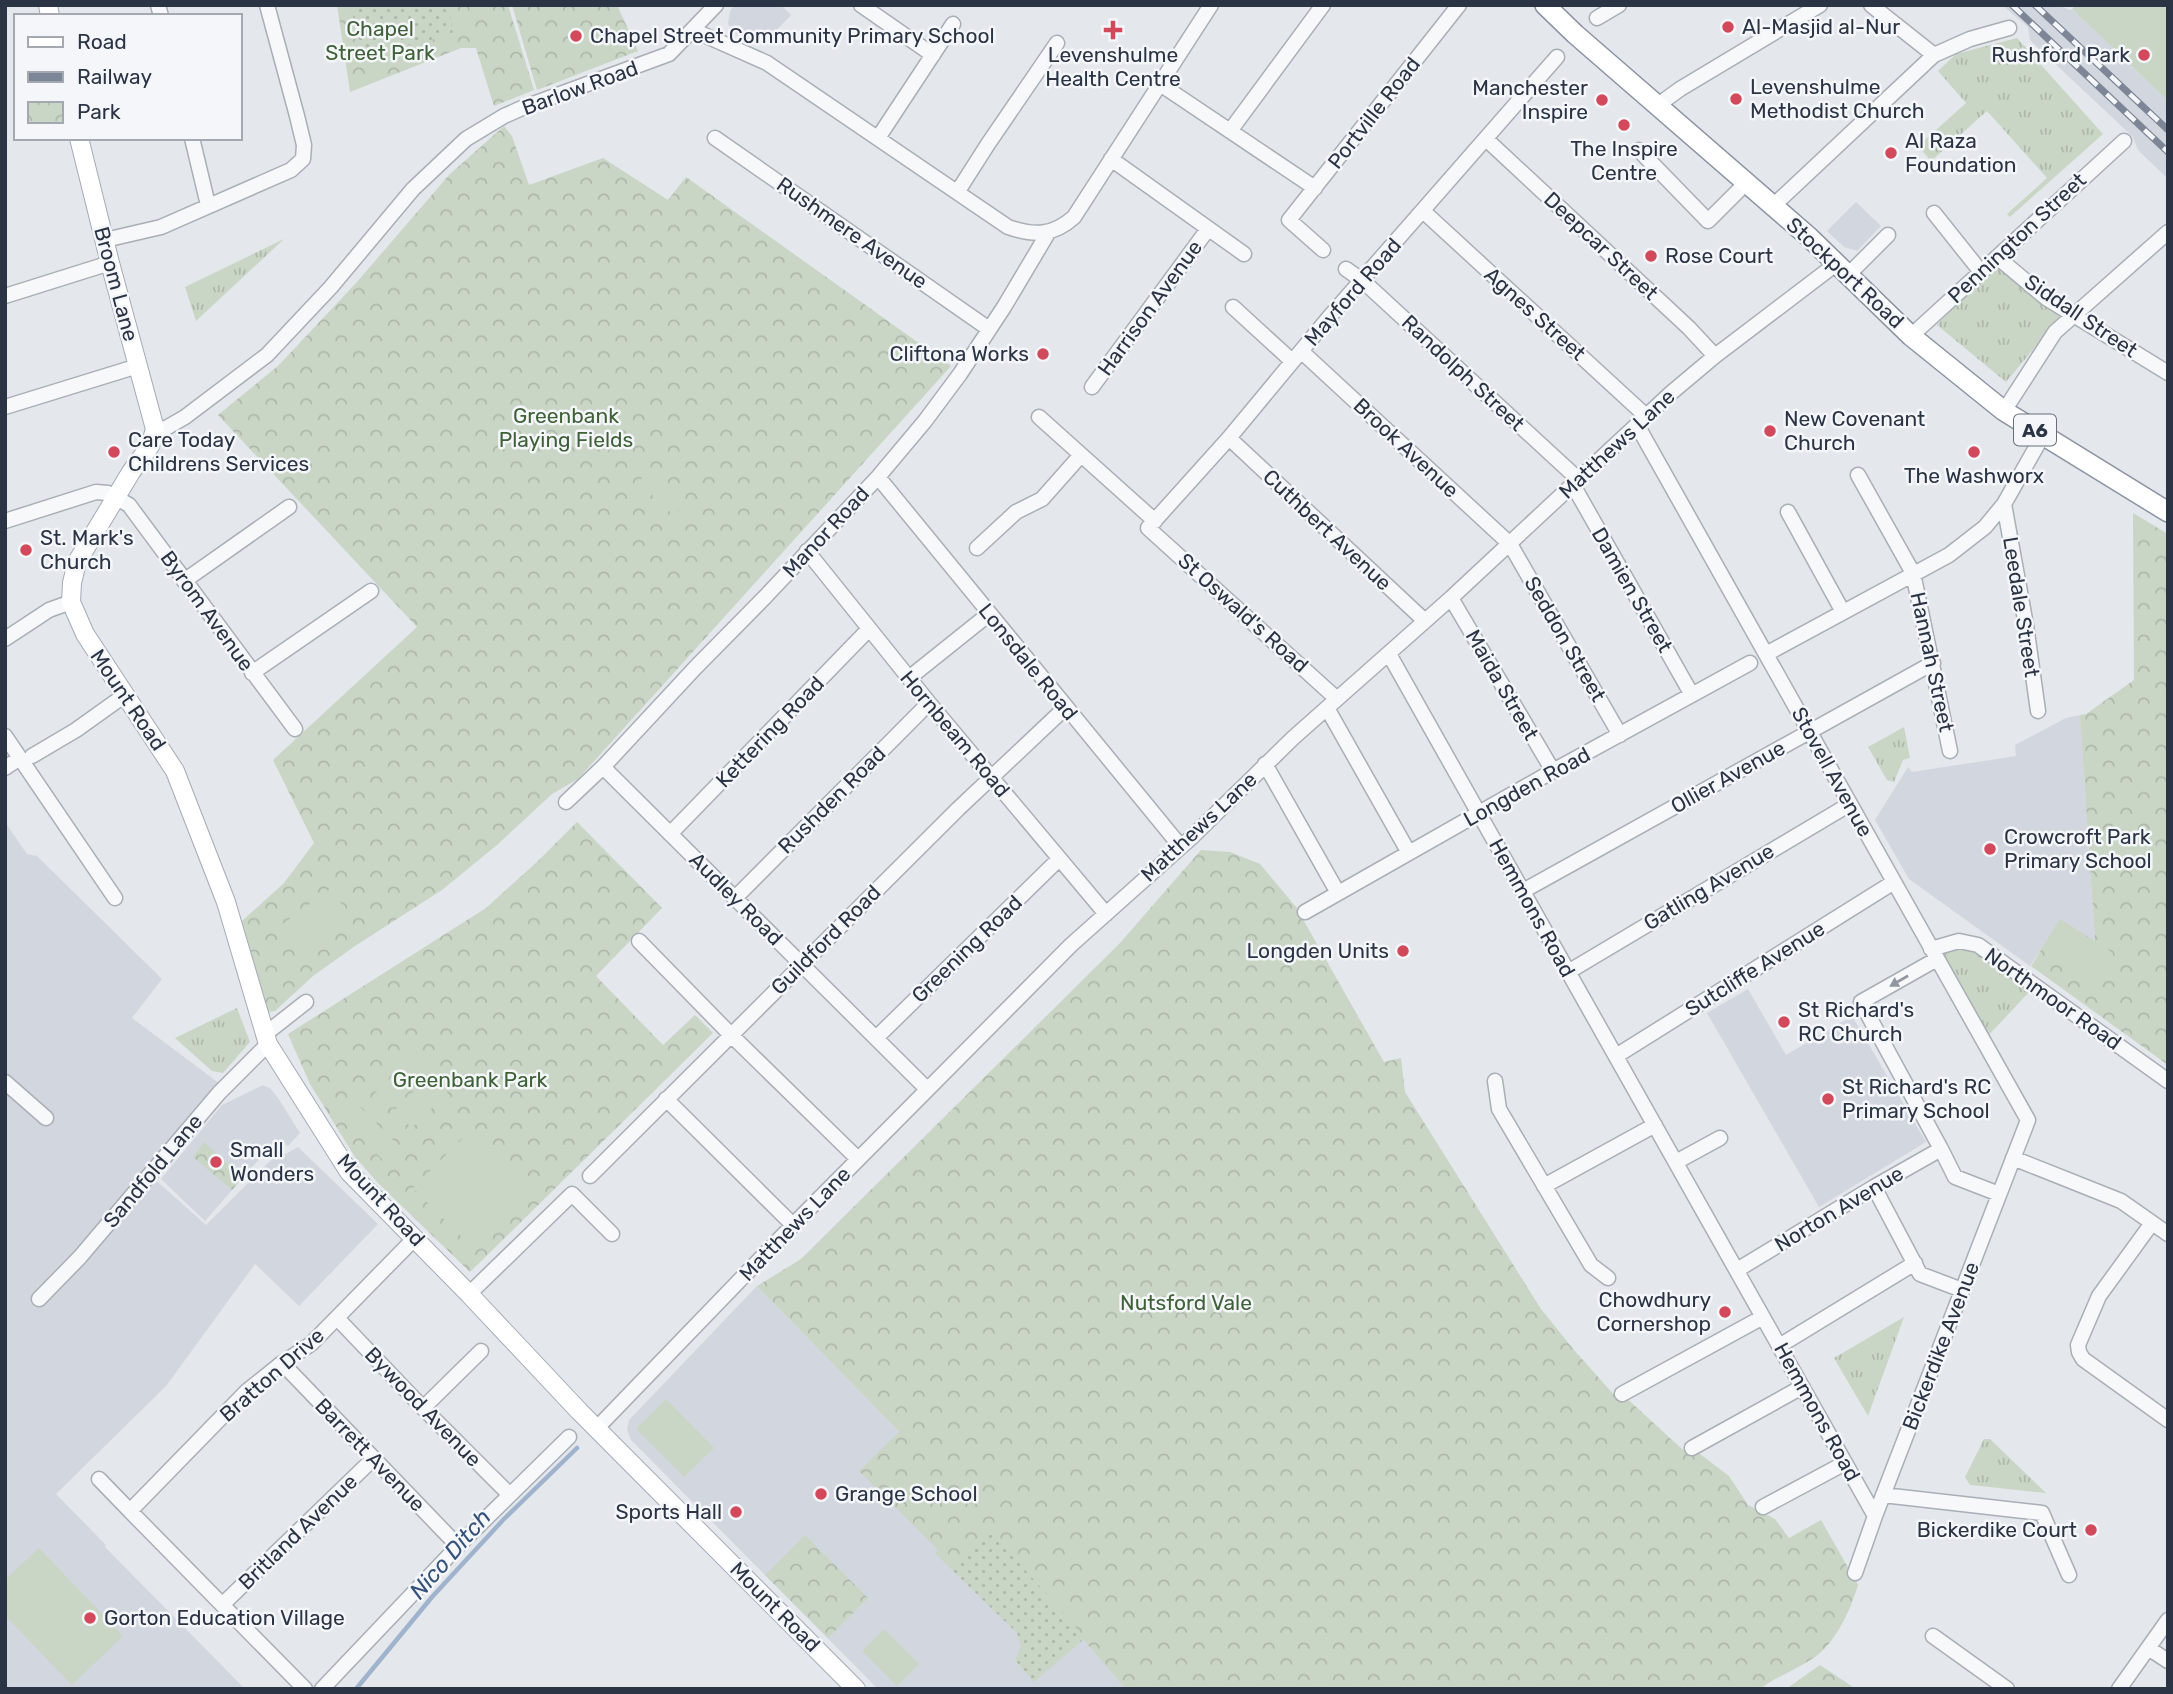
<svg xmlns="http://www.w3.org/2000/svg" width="2173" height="1694" viewBox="0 0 2173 1694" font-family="Rubik,sans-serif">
<defs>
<pattern id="grass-tufts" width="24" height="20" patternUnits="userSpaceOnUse" patternTransform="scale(1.75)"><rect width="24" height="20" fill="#c9d6c5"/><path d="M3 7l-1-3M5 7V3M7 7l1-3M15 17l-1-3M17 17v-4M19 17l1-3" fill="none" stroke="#adb8ab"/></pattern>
<pattern id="park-crowns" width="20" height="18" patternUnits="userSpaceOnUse" patternTransform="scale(1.75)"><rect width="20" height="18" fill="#c9d6c5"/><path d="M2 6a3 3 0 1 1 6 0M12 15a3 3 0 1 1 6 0" fill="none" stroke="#adb8ab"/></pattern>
<pattern id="garden-dots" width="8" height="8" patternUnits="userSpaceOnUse" patternTransform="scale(1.75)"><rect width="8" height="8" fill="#c9d6c5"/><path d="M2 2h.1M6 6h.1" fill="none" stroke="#adb8ab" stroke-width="1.8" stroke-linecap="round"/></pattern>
</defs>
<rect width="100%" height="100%" fill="#e4e7ec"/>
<path fill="#d2d6de" d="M735,5H781L791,15L764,43L738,36L728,24L730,11Z
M2002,5H2058L2070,10L2072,9L2168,101V179L2138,150L2133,137L2030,40L2028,27Z
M1856,202L1881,226L1857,251L1844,247L1827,231Z
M2080,715L2095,942L2060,920L2030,966L1909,879L1875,820L1908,767L1912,772L2016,756L2015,745L2066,718Z
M5,822L27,854L37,856L162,979L132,1018L220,1084L150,1175L206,1225L281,1150L286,1154L298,1147L378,1224L299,1306L255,1264L166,1386L56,1494L106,1545L105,1547L245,1689H5Z
M1748,989L1786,1055L1852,1016L1926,1142L1819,1207L1707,1013Z
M263,1085L271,1089L278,1098L300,1133L288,1146L276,1140L205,1221L161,1179L222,1105Z
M757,1286L933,1467L1110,1668L1126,1689H878L631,1440L627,1430L629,1420Z"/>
<path fill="url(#grass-tufts)" d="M2017,38L2103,134L2010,217L2007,214L2047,178L1987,111L1931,161L1918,146L1966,103L1938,71L1956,54Z
M284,239L196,321L185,287Z
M1994,266L2061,316L2006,382L1937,325Z
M1904,727L1910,758L1903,760L1894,782L1887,780L1868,747Z
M1959,941L2035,986L1983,1041L1931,949Z
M237,1008L250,1042L223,1073L212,1071L175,1038Z
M1904,1317L1868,1416L1834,1358Z
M1984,1439H1990L2046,1493L1970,1485L1965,1477Z"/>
<path fill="url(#park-crowns)" d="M337,5H508L534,90L494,106L476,48H461L350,92Z
M512,5H617L638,51L537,90Z
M504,126L512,136L529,185L603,158L668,200L686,177L951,366L578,779L552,794L497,845L442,890L355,946L313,976L275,1011L268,1012L242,921L284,883L314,843L273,760L417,627L218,415L278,366L357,282L449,175Z
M2133,513L2168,534V1065L2031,966L2060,919L2095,941L2080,715L2086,714L2134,680Z
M577,822L662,908L596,976L663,1045L695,1015L713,1033L470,1272L378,1183L355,1157L310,1084L288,1034L486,908L538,861Z
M1201,850L1230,852L1260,864L1296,907L1384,1062L1401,1058L1405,1092L1541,1309L1574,1350L1616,1397L1622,1394L1683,1450L1692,1448L1729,1476L1748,1505L1775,1519L1789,1538L1821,1520L1858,1585C1851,1609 1835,1645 1812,1659C1795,1670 1776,1677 1760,1689H1126L990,1531L951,1569L935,1553L938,1550L859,1471L899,1432L757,1286L801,1259L1120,943Z
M204,1142L243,1178L232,1190L193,1157Z
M805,1535L868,1598L828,1638L765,1575Z
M1820,1665L1856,1689H1786Z"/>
<path fill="url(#garden-dots)" d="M351,5H449L453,35L360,56Z
M990,1530L1085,1638L1034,1682L1015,1660L1021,1647L1017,1633L951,1569Z"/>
<path fill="#c9d6c5" d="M2076,5H2168V101L2072,9Z
M510,386L514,391L468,430L464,425Z
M643,477L686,518L682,523L638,482Z
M330,889L350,915L300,953L280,926Z
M2060,919L2113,953L2093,983L2041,949Z
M412,1056L428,1072L392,1108L375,1093Z
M431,1074L448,1092L412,1128L394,1111Z
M357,1104L399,1146L384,1161L342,1119Z
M471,1130L530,1189L472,1247L413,1188Z
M666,1399L714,1448L684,1477L636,1429Z
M39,1548L123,1636L72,1685L5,1616V1580Z
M884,1629L919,1664L897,1686L862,1651Z"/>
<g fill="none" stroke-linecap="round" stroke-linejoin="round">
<path stroke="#9fb4cc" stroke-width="4.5" d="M356,1689L432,1597L503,1520L577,1448"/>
<g stroke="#a9aeb7" stroke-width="17">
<path id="minor" d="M158,5L161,16
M861,5L933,55
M1871,5L1934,55
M1597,18L1619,5
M693,30L767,63L1008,227C1034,236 1053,236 1074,217L1211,5
M1160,84L1315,188
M1658,105L1680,89L1820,5
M1230,131L1323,5
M192,138L208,205
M715,138L989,329
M878,138L953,24
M1486,139L1689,328L1715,356
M1639,150L1708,221L1746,183
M1111,159L1244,254
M958,191L988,144L1057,43
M1773,206L1934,55L1970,39L2009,28
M1423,211L1646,416
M1934,213L1981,272
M105,240L161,227L291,170L303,159L304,145L297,116L267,5
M1323,250L1289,220L1459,5
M1997,257L2046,298L2168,373
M1346,269L1363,281L1578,479
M1848,275L1888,235
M5,296L110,263
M1233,307L1292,361
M1911,336L2124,141
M1301,351L1510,544L1620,735
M1092,387L1208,229
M5,407L138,366
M2004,411L2055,332L2168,232
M1039,417L1155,521
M1637,425L2028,1120L1875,1516L1855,1573
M155,429L166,428L185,417L267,355L331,287L413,189L466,139L504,116L522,108L669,54L716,5
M1229,438L1425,621
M1858,475L1913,573L1950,751
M878,477L1181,847
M1573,485L1692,695
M2004,504L2026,625L2038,711
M1788,512L1843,612
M5,521L96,492L108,493L129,505L295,729
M977,548L1016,512L1042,499L1081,455
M807,551L929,703L1106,914
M184,581L289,507
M1451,598L1553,771
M5,639L49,610L71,602
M1389,654L1875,1516
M1766,654L1949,555L1985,527L2004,504L2043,435
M252,673L371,591
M909,678L989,614
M1337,699L1148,528L1229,438L1331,315L1557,57
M1327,708L1409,853
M5,736L115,898
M32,756L76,730L125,695
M1265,764L1338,893
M603,767L927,1089
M5,768L20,758
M566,802L603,767L695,668L766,596L878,477L925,421L960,374L1004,307L1048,233
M670,834L869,629
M1523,891L1933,663
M735,898L929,703
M1305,912L1553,771L1750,663
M639,941L730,1034L858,1159
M1931,949L1959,941L1978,945L2168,1081
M1937,959L1861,1002L1941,1149L1955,1177L1999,1194
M1568,972L1850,804
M264,1035L306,1002
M876,1038L1059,859
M1616,1056L1894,882
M1495,1081L1499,1109L1591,1265L1608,1278
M5,1082L46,1118
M666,1099L793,1225
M2013,1158L2121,1201L2168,1234
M1676,1162L1720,1138
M590,1176L958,809L1065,708
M1544,1186L1655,1125
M1874,1187L1920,1274L1962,1290
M2152,1223L2099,1296L2078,1345L2079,1352L2083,1359L2168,1420
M1737,1270L1874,1187L1941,1149
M469,1294L572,1194L612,1234
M39,1299L80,1257L219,1093L268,1044
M337,1318L423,1408L510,1495
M1779,1346L1915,1263
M282,1363L458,1546
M1622,1394L1763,1317
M423,1408L481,1351
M597,1428L793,1225L1071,945L1192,837L1293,738L1451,598L1671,393L1715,356L1836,264
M1692,1448L1802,1387
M99,1479L130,1511
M1883,1495L2042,1513L2069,1575
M1763,1507L1845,1463
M223,1604L373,1459
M1933,1636L2007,1689
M2148,1648L2168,1661
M305,1689L130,1511L247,1391L282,1363L311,1344L415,1238
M322,1689L458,1546L569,1437
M2119,1689L2168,1620"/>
</g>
<g stroke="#a3abb8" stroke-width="20">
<path id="major" d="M48,5L50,16
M79,138L110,263L155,429L150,446L131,472L77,562L72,583L71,602L85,634L175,771L226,902L268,1044L349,1172L469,1294L579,1411L856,1689"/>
</g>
<g stroke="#8b94a3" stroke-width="22">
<path id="highway" d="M1545,5L1575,34L1809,237L1911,336L2004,411L2168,512"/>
</g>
<use href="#minor" stroke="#f7f8fa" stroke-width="14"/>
<use href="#major" stroke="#fff" stroke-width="18"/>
<use href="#highway" stroke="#fff" stroke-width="19"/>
<g stroke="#7d8696" stroke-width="7">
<path id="rail" d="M2012,5L2168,152
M2035,5L2168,130"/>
</g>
<use href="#rail" stroke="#f4f6f9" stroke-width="4.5" stroke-dasharray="13" stroke-linecap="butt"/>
</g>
<defs><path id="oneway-solid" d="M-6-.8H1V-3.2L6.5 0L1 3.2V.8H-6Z" transform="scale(1.75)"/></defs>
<use fill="#9196a0" href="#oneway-solid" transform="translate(1899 981) rotate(150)"/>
<g fill="#d1495b" stroke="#f4f6f9" stroke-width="2.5">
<circle cx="1728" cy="27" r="7"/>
<path d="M1109.5 19.5h7v7h7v7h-7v7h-7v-7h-7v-7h7z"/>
<circle cx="576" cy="36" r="7"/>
<circle cx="2144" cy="55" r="7"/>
<circle cx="1736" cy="99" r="7"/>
<circle cx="1602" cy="100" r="7"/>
<circle cx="1624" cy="125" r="7"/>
<circle cx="1891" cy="153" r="7"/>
<circle cx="1651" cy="256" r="7"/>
<circle cx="1043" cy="354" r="7"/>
<circle cx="1770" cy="431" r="7"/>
<circle cx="114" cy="452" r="7"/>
<circle cx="1974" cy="452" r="7"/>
<circle cx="26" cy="550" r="7"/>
<circle cx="1990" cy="849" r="7"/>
<circle cx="1403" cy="951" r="7"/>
<circle cx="1784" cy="1022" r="7"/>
<circle cx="1828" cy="1099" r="7"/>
<circle cx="216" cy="1162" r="7"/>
<circle cx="1725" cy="1312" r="7"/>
<circle cx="821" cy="1494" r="7"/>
<circle cx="736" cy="1512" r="7"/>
<circle cx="2091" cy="1530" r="7"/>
<circle cx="90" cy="1618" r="7"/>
</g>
<g text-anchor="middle" stroke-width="5" stroke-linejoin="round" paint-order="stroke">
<rect fill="#f4f6f9" stroke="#676e7b" stroke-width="2" x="2014" y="414.5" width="42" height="31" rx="5"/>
<g font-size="19" font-weight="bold" fill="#2b3445">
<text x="2035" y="437">A6</text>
</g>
<g font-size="21" fill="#2b3445" stroke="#f4f6f9" text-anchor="start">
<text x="1742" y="34">Al-Masjid al-Nur</text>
<text x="590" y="43">Chapel Street Community Primary School</text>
<text x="1113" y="62" text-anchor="middle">Levenshulme<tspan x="1113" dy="24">Health Centre</tspan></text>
<text x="2130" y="62" text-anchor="end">Rushford Park</text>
<text x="1750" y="94">Levenshulme<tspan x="1750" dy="24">Methodist Church</tspan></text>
<text x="1588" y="95" text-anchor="end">Manchester<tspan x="1588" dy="24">Inspire</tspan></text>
<text x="1905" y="148">Al Raza<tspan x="1905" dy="24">Foundation</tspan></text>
<text x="1624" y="156" text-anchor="middle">The Inspire<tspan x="1624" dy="24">Centre</tspan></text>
<text x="1665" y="263">Rose Court</text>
<text x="1029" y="361" text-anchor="end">Cliftona Works</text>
<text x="1784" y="426">New Covenant<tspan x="1784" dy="24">Church</tspan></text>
<text x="128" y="447">Care Today<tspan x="128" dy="24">Childrens Services</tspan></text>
<text x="1974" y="483" text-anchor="middle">The Washworx</text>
<text x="40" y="545">St. Mark's<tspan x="40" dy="24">Church</tspan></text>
<text x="2004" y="844">Crowcroft Park<tspan x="2004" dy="24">Primary School</tspan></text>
<text x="1389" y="958" text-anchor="end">Longden Units</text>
<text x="1798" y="1017">St Richard's<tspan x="1798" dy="24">RC Church</tspan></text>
<text x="1842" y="1094">St Richard's RC<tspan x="1842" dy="24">Primary School</tspan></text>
<text x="230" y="1157">Small<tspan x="230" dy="24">Wonders</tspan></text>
<text x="1711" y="1307" text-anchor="end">Chowdhury<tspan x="1711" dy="24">Cornershop</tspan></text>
<text x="835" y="1501">Grange School</text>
<text x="722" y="1519" text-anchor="end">Sports Hall</text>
<text x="2077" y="1537" text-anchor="end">Bickerdike Court</text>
<text x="104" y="1625">Gorton Education Village</text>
</g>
<g font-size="21" fill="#3f6138" stroke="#f4f6f9">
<text x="380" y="36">Chapel<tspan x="380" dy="24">Street Park</tspan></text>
<text x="566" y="423">Greenbank<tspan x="566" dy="24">Playing Fields</tspan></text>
<text x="470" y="1087">Greenbank Park</text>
<text x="1186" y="1310">Nutsford Vale</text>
</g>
<g font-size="21" fill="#2b3445" stroke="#f4f6f9">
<text transform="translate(580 88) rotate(-20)" y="7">Barlow Road</text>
<text transform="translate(1374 113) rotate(-52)" y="7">Portville Road</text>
<text transform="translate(852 233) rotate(35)" y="7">Rushmere Avenue</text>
<text transform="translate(2017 238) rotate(-43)" y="7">Pennington Street</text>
<text transform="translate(1601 246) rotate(43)" y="7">Deepcar Street</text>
<text transform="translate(1845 273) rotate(43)" y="7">Stockport Road</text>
<text transform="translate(116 284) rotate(75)" y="7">Broom Lane</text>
<text transform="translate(1353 292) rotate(-49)" y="7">Mayford Road</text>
<text transform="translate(1150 308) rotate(-54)" y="7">Harrison Avenue</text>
<text transform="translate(1535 314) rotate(42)" y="7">Agnes Street</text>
<text transform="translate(2081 316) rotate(34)" y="7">Siddall Street</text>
<text transform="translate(1463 373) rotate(43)" y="7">Randolph Street</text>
<text transform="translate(1617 444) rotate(-43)" y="7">Matthews Lane</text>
<text transform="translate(1406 448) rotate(43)" y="7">Brook Avenue</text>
<text transform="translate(1327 530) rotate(43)" y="7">Cuthbert Avenue</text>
<text transform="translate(826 532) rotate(-47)" y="7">Manor Road</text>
<text transform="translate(1632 590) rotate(60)" y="7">Damien Street</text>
<text transform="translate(2021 607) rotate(81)" y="7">Leedale Street</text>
<text transform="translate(207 611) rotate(54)" y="7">Byrom Avenue</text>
<text transform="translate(1243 613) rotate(42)" y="7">St Oswald's Road</text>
<text transform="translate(1565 639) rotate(60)" y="7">Seddon Street</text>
<text transform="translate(1028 662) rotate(51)" y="7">Lonsdale Road</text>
<text transform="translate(1932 662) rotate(78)" y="7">Hannah Street</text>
<text transform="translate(1502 685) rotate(60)" y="7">Maida Street</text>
<text transform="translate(128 700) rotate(56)" y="7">Mount Road</text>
<text transform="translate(770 732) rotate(-46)" y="7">Kettering Road</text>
<text transform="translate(955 734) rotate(50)" y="7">Hornbeam Road</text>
<text transform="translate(1832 772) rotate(61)" y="7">Stovell Avenue</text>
<text transform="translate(1728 777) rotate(-29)" y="7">Ollier Avenue</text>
<text transform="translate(1527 787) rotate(-29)" y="7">Longden Road</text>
<text transform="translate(832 800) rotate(-45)" y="7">Rushden Road</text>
<text transform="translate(1199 827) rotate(-43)" y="7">Matthews Lane</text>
<text transform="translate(1709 887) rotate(-31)" y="7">Gatling Avenue</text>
<text transform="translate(736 899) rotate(45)" y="7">Audley Road</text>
<text transform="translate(1532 908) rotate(61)" y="7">Hemmons Road</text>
<text transform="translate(826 940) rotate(-45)" y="7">Guildford Road</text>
<text transform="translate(967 949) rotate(-44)" y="7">Greening Road</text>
<text transform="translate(1755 969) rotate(-32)" y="7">Sutcliffe Avenue</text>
<text transform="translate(2053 999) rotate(35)" y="7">Northmoor Road</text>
<text transform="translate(153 1171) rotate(-50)" y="7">Sandfold Lane</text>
<text transform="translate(381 1200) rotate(47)" y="7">Mount Road</text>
<text transform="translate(1839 1209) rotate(-31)" y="7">Norton Avenue</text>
<text transform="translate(795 1224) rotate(-46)" y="7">Matthews Lane</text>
<text transform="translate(1941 1346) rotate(-69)" y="7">Bickerdike Avenue</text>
<text transform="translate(272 1375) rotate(-41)" y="7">Bratton Drive</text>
<text transform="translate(423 1407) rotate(46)" y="7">Bywood Avenue</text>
<text transform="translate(1817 1412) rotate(61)" y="7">Hemmons Road</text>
<text transform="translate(370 1455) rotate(46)" y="7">Barrett Avenue</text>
<text transform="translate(298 1532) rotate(-44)" y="7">Britland Avenue</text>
<text transform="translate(775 1607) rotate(45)" y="7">Mount Road</text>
</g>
<g font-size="23" font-style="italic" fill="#34527a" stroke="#f4f6f9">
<text transform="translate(450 1554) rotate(-49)" y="8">Nico Ditch</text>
</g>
</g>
<rect width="2173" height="1694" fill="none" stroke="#2b3445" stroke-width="14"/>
<rect x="14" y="14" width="228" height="126" fill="#f4f6f9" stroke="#a4a8b1" stroke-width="2"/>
<rect x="28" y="37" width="35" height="10" fill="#ffffff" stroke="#a4a8b1" stroke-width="2"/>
<text x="77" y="49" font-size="21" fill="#2b3445">Road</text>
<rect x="28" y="72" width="35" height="10" fill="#7d8696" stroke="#a4a8b1" stroke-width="2"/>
<text x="77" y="84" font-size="21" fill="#2b3445">Railway</text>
<rect x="28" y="102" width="35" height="21" fill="url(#park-crowns)" stroke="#a4a8b1" stroke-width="2"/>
<text x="77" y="119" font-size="21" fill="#2b3445">Park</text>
</svg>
